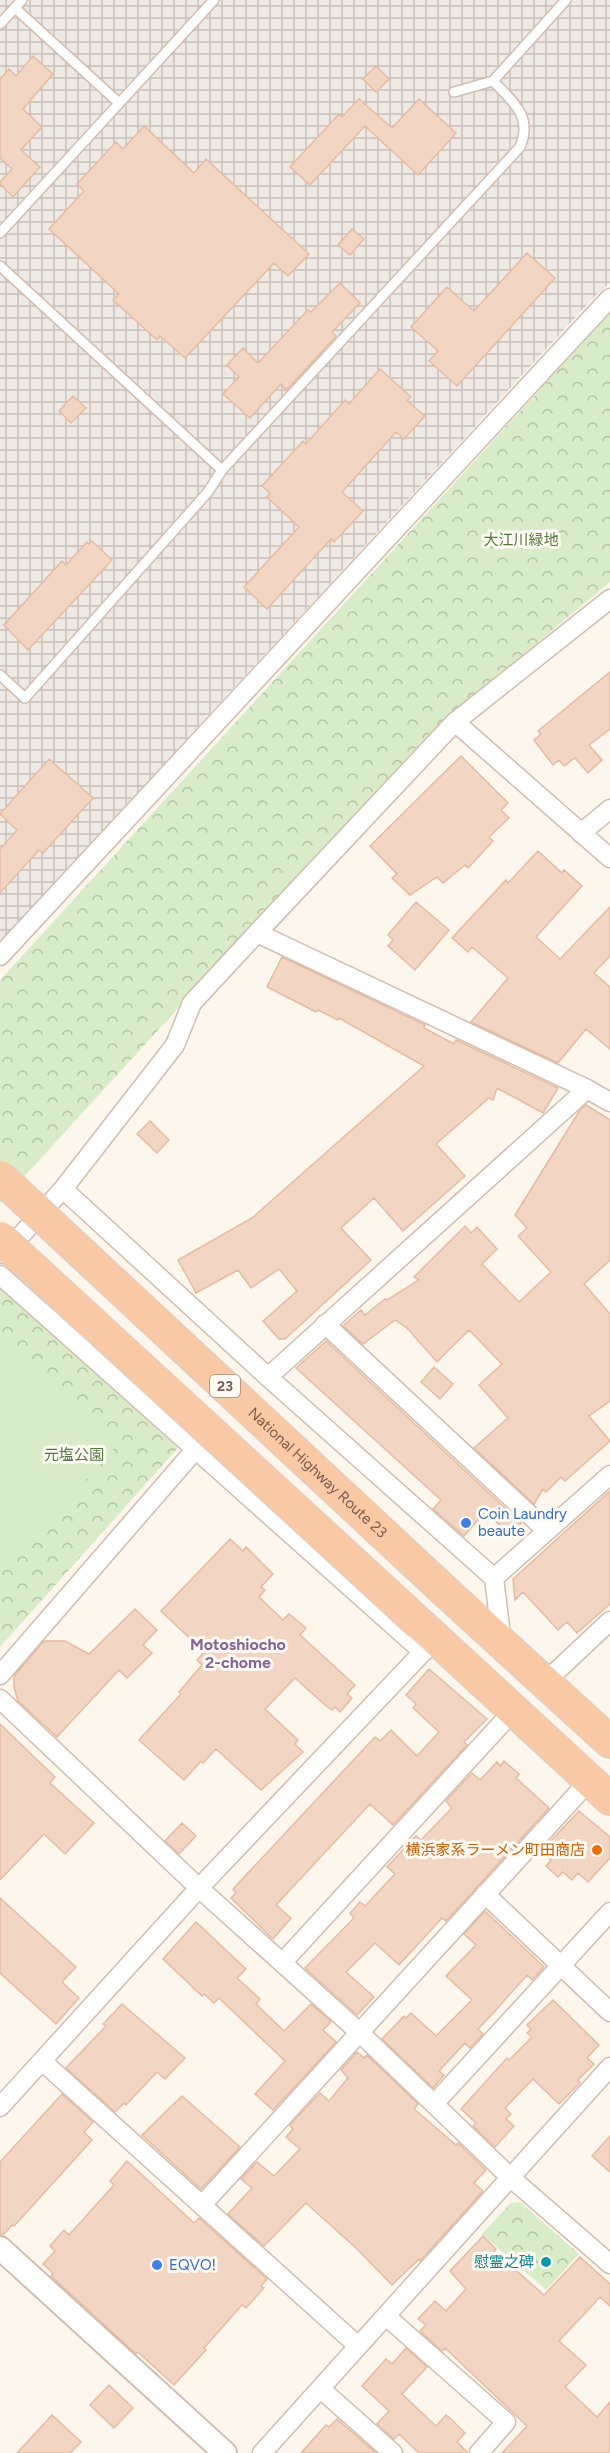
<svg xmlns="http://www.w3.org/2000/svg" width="610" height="2453" viewBox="0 0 610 2453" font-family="Figtree,'Noto Sans JP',sans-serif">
<defs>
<pattern id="industrial-grid" width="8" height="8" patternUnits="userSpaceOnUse" patternTransform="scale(1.5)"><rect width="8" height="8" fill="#efe9e4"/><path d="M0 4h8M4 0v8" fill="none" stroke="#c7c0bb"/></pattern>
<pattern id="forest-crowns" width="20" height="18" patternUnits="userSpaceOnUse" patternTransform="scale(1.5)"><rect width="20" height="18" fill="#d8ecc9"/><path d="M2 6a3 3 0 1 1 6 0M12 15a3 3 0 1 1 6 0" fill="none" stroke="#b4c2a5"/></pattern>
</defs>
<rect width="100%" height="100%" fill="#fdf6ec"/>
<path fill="url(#industrial-grid)" d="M0,0H610V283L596,295L0,942Z"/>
<path fill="url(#forest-crowns)" d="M610,313V582L454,712L428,735L0,1203V980Z
M0,1287L178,1448L0,1647Z
M520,2202L579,2254L546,2290L482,2234L511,2203Z"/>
<path fill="#d8ecc9" d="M0,1331L118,1444L11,1560L0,1561Z"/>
<path fill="#f3d5c3" stroke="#e6bba3" stroke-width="1.5" d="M33,56L53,74L23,109L42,127L21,150L40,167L13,197L0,184V182L12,169L0,158V79L9,69L16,76Z
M376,66L389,79L376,92L363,79Z
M359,99L392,128L419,99L456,133L418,175L365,126L310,185L290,167L339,114L342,117Z
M144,126L194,173L206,159L309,254L288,276L274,263L185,358L160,336L157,340L113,300L119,294L49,229L84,191L77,184L116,142L123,149Z
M352,229L364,239L350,255L338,245Z
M527,253L555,278L457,386L429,361L438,351L411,327L447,287L474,311Z
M340,283L360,303L332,332L336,336L305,370L286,390L281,384L250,418L223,394L239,377L227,365L243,348L258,363L308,310L311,312Z
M380,369L411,397L407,401L425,416L404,439L396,432L342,492L363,511L334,542L331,539L267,609L244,587L299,527L267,497L270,493L262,486L303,441L306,444L345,400L349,404Z
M73,396L86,408L71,423L59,411Z
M92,541L112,560L28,650L4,625L62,561L66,565L87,542L89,544Z
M610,672V729L589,745L602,760L588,773L575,758L564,766L559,760L553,765L534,740L541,734L538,731Z
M461,756L508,803L501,810L509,818L489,837L493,841L468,868L465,865L443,883L437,877L410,895L392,878L397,874L370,846Z
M49,759L93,798L43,853L39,850L0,893V849L17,830L0,814Z
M538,851L562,873L564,870L582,886L536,937L560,959L610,907V956L594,973L610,987V1049L586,1029L558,1063L471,1022L508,978L472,947L468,952L452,938L506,880L508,883Z
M416,902L449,930L415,970L388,946L393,940L388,935Z
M282,957L425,1025L424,1028L454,1044L456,1040L558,1088L543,1113L497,1088L493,1100L489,1098L436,1144L465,1176L403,1231L374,1198L341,1228L371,1260L285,1339H279L263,1321L297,1291L279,1269L251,1288L238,1270L196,1293L178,1260L252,1218L424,1066L339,1018L338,1020L318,1010L316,1012L267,987Z
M586,1105L610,1120V1260L584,1284L610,1314V1401L589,1416L610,1441L565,1481L561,1477L546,1492L543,1489L534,1504L474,1448L508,1418L479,1385L502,1364L469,1330L437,1362L407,1328L395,1320L363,1344L343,1326L361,1310L365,1315L385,1299L387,1300L419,1280L414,1277L465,1226L471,1233L477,1227L497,1249L482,1264L519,1302L551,1272L518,1236L527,1228L515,1215L580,1110Z
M150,1121L169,1140L157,1153L137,1134Z
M326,1341L521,1523L511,1535L485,1512L464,1536L433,1509L441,1500L296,1368Z
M434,1367L453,1384L440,1399L421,1382Z
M610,1491V1604L577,1633L567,1622L558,1630L523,1592L515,1600L513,1579Z
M230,1539L243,1551L246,1547L273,1574L261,1587L265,1590L259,1597L283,1620L289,1614L306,1628L300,1635L355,1685L347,1694L352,1698L340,1712L335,1707L332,1710L325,1705L295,1678L265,1709L298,1740L295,1744L303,1752L261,1790L216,1749L203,1763L201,1761L184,1780L139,1740L181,1694L179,1692L202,1665L197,1660L204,1652L161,1611Z
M135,1609L157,1630L143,1645L152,1653L127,1678L119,1670L57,1737L18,1701L14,1687V1676L44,1641H65L89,1654Z
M429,1669L487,1719L464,1742L467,1745L393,1825L370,1804L276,1905L291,1918L273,1939L231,1898L236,1893L233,1889L375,1737L380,1741L391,1730L417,1756L439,1732L413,1708L416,1704L406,1695Z
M0,1724L55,1777L50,1783L94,1823L65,1854L44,1834L0,1880Z
M504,1761L519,1774L516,1778L549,1808L446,1921L442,1918L399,1965L375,1943L346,1972L374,1997L357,2015L305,1968L354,1918L350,1913L360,1902L365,1906L395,1874L387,1867L416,1836L421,1840L452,1808L446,1801L472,1773L480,1780L497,1762L500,1766Z
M579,1811L610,1837V1858L588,1882L578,1873L572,1880L563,1872L558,1877L546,1866L551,1860L541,1851Z
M182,1823L196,1836L179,1854L165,1841Z
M0,1898L76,1967L62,1982L79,1998L56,2024L0,1973Z
M485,1911L544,1967L532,1980L527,1975L496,2010L478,2029L483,2034L470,2048L465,2043L439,2071L444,2075L433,2088L382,2039L404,2016L406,2018L411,2013L436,2036L472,2000L446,1976L476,1945L464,1934Z
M196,1922L246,1969L237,1978L260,1999L256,2004L284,2031L311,2004L331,2022L323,2030L336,2042L273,2110L255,2094L285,2061L219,1998L214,2003L204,1994L202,1996L163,1959Z
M553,2000L599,2045L587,2058L594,2064L578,2080L580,2083L559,2104L533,2079L505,2108L511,2114L506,2119L514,2126L495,2147L473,2126L476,2123L461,2109L507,2058L509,2060L532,2037L527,2033L531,2029L527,2025Z
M122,2004L185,2058L165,2079L157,2072L126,2105L124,2103L115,2112L66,2068L106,2026L103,2024Z
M357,2052L364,2058L367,2055L418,2104L414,2109L456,2145L458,2143L486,2170L474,2183L483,2191L420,2261L419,2259L392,2285L356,2248L306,2203L264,2246L228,2214L252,2188L241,2179L257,2162L274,2176L300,2149L286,2137L293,2129L290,2125L320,2093L329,2101L348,2078L341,2070Z
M62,2094L93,2122L84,2132L92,2140L14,2226L12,2225L3,2235H0V2162Z
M182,2096L240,2147L201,2189L142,2135Z
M610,2136V2172L592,2156Z
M127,2161L194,2223L199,2218L267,2279L261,2286L264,2288L246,2308L242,2305L204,2348L206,2350L174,2385L138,2352L136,2354L51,2276L53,2273L43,2264L55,2251L50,2246L64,2230L69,2235L114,2185L110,2181Z
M483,2236L496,2249L494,2251L544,2295L580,2257L610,2284V2306L600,2297L559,2341L586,2365L565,2387L597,2417L610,2402V2453H502L527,2426L445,2348L442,2351L420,2331L426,2325L418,2319L435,2301L446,2311L466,2289L450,2271Z
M406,2348L427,2367L402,2394L436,2426L446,2415L452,2420L465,2433L457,2442L468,2453H419L399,2434L394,2439L377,2424L389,2411L362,2386L386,2359L392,2364Z
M109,2385L133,2408L114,2428L90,2405Z
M52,2415L81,2442L70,2453H17Z
M337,2419L376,2453H301L326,2425L329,2427Z"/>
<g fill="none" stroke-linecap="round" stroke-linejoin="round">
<g stroke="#d1beb0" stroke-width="12">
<path id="service" d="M15,8L119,103
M0,24L22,0
M454,92L493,81L566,0
M0,233L214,0
M0,266L222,470L520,147C533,116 513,102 493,81
M0,675L25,698L208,492L222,470"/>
</g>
<g stroke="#d1beb0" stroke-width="21">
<path id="minor" d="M455,722L610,858
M581,833L610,809
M257,933L587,1089L610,1102
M0,956L610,298
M63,1189L268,1377L494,1578L502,1643
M4,1254L63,1189L175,1045L192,1003L257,933L455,722L610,599
M0,1275L423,1652
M325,1324L547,1531
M268,1377L587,1089
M494,1578L610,1475
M0,1675L195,1450
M545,1682L610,1621
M0,1699L199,1888L359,2032L511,2178L610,2264
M485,1894L610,2012
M282,1963L514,1710
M42,2061L358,2346
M434,2104L610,1912
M0,2107L199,1888L423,1652L439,1641
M202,2205L590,1780
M386,2316L506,2422L479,2453
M322,2390L393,2453
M262,2453L610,2067"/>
</g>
<g stroke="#d1beb0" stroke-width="26">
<path id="tertiary" d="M0,2248L225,2453"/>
</g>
<g stroke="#dad1cd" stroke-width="34">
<path id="trunk" d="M449,1595L610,1742
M420,1624L610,1799"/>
</g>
<use href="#service" stroke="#fff" stroke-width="9"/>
<use href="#minor" stroke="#fff" stroke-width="18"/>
<use href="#tertiary" stroke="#fff" stroke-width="22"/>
<use href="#trunk" stroke="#f9c8a4" stroke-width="32"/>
<g stroke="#dad1cd" stroke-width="34" stroke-linecap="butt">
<g id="trunk-bridge">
<path id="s1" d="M0,1177L449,1595"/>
<path d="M0,1238L420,1624"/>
</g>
</g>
<use href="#trunk-bridge" stroke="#f9c8a4" stroke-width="32"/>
</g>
<g fill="#3f7fe0" stroke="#fffaf3" stroke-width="2">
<circle cx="466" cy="1523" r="6"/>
<circle cx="157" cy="2265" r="6"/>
</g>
<circle fill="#e8710a" stroke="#fffaf3" stroke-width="2" cx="597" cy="1850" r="6"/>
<circle fill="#0f9aa8" stroke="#fffaf3" stroke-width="2" cx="546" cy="2262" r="6"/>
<g text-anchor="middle" stroke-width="6" stroke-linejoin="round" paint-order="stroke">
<rect fill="#fffaf3" stroke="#a28b7f" stroke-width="1.5" x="210" y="1375" width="30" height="22" rx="4.5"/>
<g font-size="14" font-weight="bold" fill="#7a5c4d">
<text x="225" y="1391">23</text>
</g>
<g font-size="15" fill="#537a41" stroke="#fffaf3">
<text x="521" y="545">大江川緑地</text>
<text x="74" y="1460">元塩公園</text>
</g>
<g font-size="15" fill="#7a5c4d" stroke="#fffaf3">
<text dy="5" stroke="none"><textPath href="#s1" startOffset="434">National Highway Route 23</textPath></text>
</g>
<g font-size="15" fill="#366cbe" stroke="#fffaf3" text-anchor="start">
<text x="478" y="1519">Coin Laundry<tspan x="478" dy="17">beaute</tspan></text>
<text x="169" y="2270">EQVO!</text>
</g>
<g font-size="15" fill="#c56008" stroke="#fffaf3" text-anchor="end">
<text x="585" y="1855">横浜家系ラーメン町田商店</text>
</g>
<g font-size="15" fill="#0d838f" stroke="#fffaf3" text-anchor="end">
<text x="534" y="2267">慰霊之碑</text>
</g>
<g font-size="16" font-weight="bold" fill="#846695" stroke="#fffaf3">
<text x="238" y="1650">Motoshiocho<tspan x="238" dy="18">2-chome</tspan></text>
</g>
</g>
</svg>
